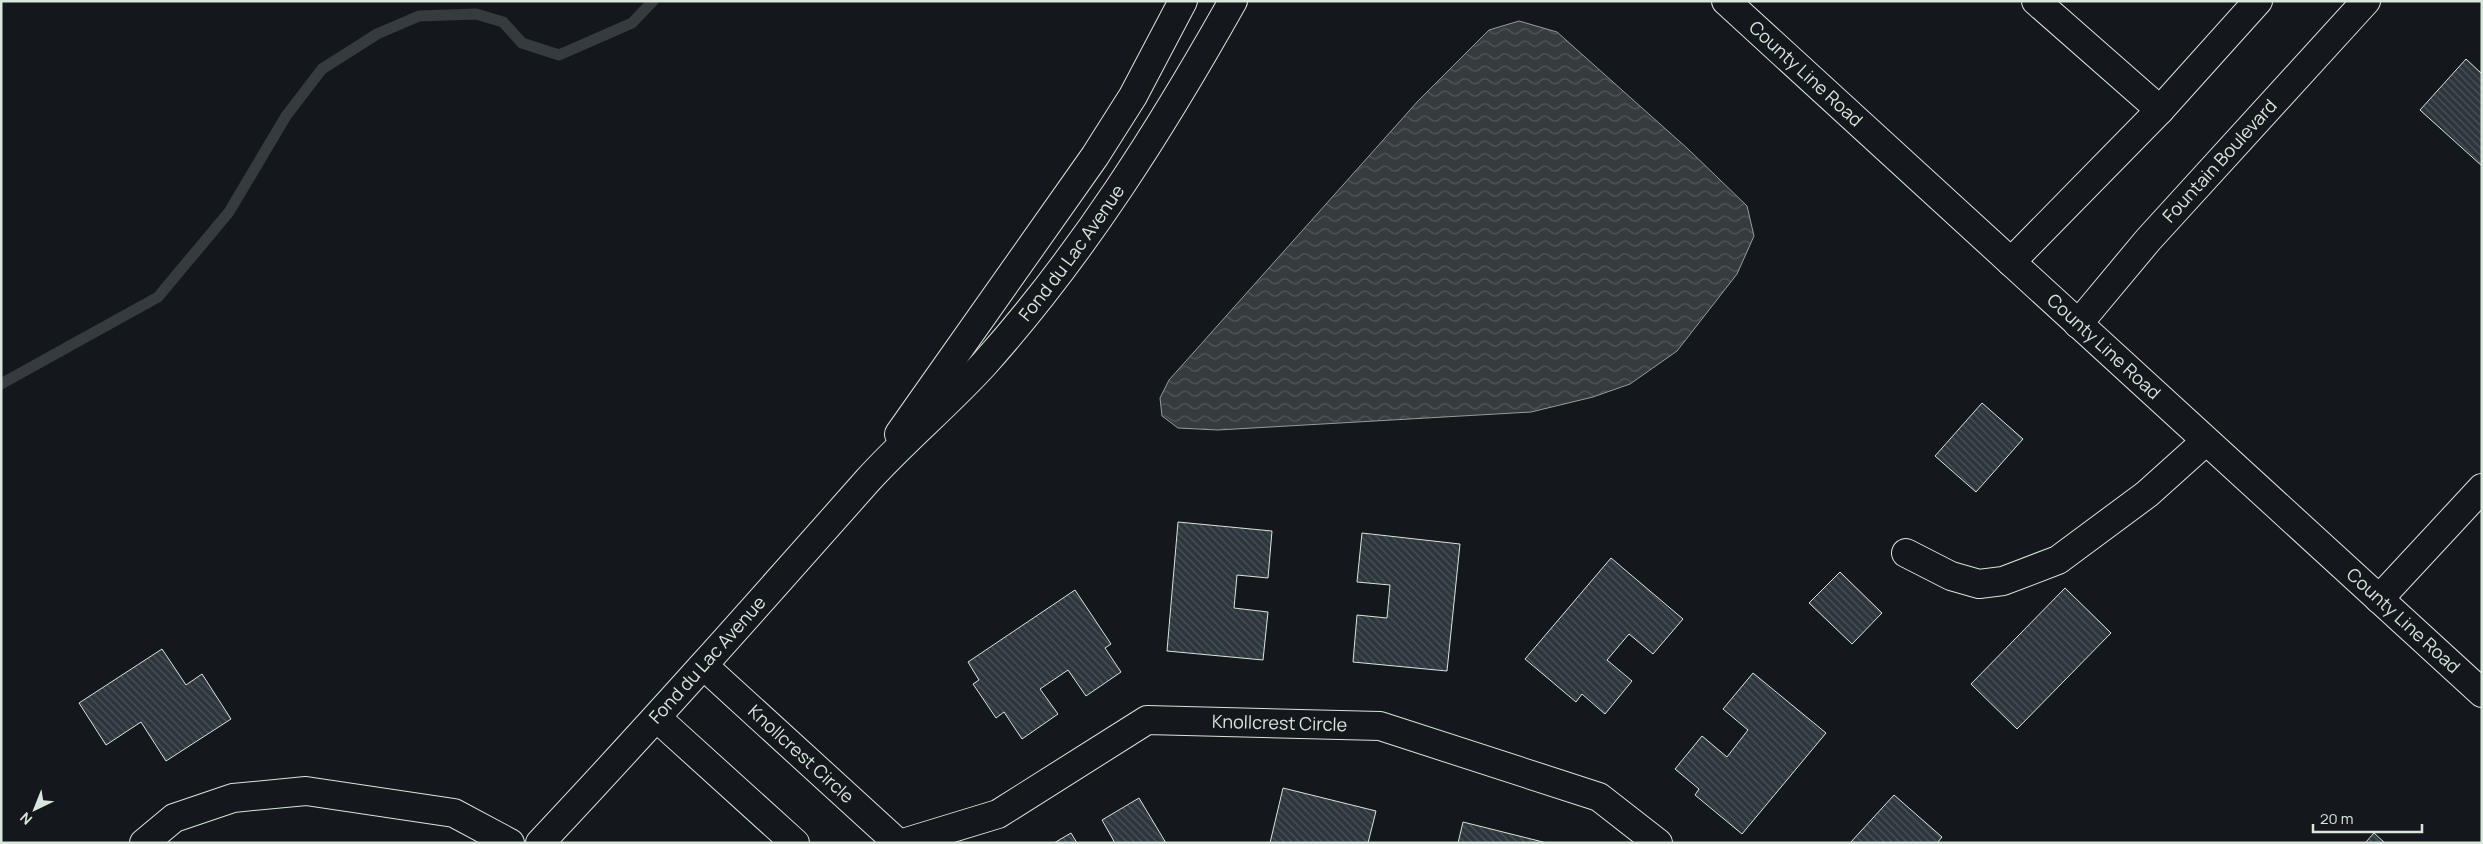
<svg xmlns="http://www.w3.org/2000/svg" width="2483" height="844" viewBox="0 0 2483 844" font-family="Manrope,sans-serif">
<defs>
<pattern id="water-waves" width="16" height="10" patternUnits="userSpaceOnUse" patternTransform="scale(1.25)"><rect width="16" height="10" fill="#363b3e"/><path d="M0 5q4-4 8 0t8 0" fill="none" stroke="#525759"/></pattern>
<pattern id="building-back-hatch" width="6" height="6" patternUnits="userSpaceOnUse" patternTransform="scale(1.25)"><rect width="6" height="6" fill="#2c363c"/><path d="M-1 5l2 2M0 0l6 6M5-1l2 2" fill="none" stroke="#4a5358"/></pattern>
</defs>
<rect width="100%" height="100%" fill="#14181c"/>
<path fill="url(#water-waves)" stroke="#939e99" d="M1519,21L1557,32L1688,149L1747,206L1754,236L1737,274L1677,351L1630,384L1593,397L1531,412L1218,430L1178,428L1162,416L1160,398L1169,380L1418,101L1489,30Z"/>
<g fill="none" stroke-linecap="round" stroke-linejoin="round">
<path stroke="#363b3e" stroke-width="11" d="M1,384L158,297L229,212L286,116L322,69L377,34L419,16L476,14L503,22L522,43L559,55L632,23L653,1"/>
</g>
<path fill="url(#building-back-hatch)" stroke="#d8e6dc" d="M2466,59L2482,74V166L2420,110Z
M1982,403L2023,439L1976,492L1935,456Z
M1178,522L1272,531L1268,578L1237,575L1234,608L1268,612L1263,660L1167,651Z
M1362,533L1460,544L1447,671L1353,662L1357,615L1387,618L1390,585L1357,582Z
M1611,558L1683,619L1653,654L1629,634L1607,660L1632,681L1605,714L1582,694L1576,702L1525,659Z
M1840,572L1882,613L1852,644L1809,603Z
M2065,588L2111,633L2017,729L1971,684Z
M1075,590L1111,644L1105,648L1121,672L1086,696L1068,670L1040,689L1058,714L1022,739L1004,712L996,718L973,684L979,680L968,662Z
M162,649L186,685L202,674L231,719L166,761L141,722L106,745L79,703Z
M1753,673L1826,733L1742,834L1695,795L1699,789L1675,769L1702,736L1727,757L1748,730L1723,709Z
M1283,788L1376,811L1368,843H1270Z
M1894,795L1942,837L1937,843H1850Z
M1139,798L1166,843H1115L1102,820Z
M1463,822L1547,843H1458Z
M1071,833L1077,843H1054Z
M2374,833L2385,843H2365Z"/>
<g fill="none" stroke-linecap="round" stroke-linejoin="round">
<g stroke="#d8e6dc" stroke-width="30">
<g id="minor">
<path d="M2036,1L2160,110"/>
<path d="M2011,262L2160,110L2258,1"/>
<path id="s1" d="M2078,324L2148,240L2366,1"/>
<path d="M1906,553L1951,576L1979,584L2003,581L2058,560L2147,494L2206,441"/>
<path d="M2379,599L2482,488"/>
<path id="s2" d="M704,666L898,843"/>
<path d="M657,718L795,843"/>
<path d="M144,843L174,818L233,798L306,791L454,813L510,843"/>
<path id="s3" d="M903,843L998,814L1147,720L1380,726L1599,797L1658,843"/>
</g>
</g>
<g stroke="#d8e6dc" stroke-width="30">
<g id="major">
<path id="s4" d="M1726,1L2482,693"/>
<path d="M899,434L1095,156L1133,96L1183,1"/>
<path id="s5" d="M540,843C652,724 760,602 868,480C905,439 948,404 985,363C1083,253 1161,129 1233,1"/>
</g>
</g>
<use href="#minor" stroke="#14181c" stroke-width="28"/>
<use href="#major" stroke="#14181c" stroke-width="28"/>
</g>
<g text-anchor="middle" stroke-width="4" stroke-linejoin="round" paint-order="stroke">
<g font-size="18" fill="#d8e6dc" stroke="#14181c">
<text dy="6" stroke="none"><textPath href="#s4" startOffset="108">County Line Road</textPath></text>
<text dy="6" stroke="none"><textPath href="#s1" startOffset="216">Fountain Boulevard</textPath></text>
<text dy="6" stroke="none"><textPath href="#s5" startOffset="795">Fond du Lac Avenue</textPath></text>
<text dy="6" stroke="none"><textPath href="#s4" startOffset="512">County Line Road</textPath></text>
<text dy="6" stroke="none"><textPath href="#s4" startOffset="918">County Line Road</textPath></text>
<text dy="6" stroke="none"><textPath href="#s5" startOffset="248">Fond du Lac Avenue</textPath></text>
<text dy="6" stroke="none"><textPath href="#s3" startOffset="408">Knollcrest Circle</textPath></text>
<text dy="6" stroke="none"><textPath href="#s2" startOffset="131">Knollcrest Circle</textPath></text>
</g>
</g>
<rect width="2483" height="844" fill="none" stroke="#d8e6dc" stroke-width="5"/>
<g transform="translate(35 809) rotate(223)" stroke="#14181c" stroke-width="4" paint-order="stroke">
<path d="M0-4L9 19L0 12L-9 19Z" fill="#d8e6dc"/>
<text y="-8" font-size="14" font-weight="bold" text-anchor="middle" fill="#d8e6dc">N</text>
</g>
<path d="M2313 824v8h109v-8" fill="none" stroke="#d8e6dc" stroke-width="2.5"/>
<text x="2320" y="824" font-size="15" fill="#d8e6dc" stroke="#14181c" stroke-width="4" paint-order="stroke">20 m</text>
</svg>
